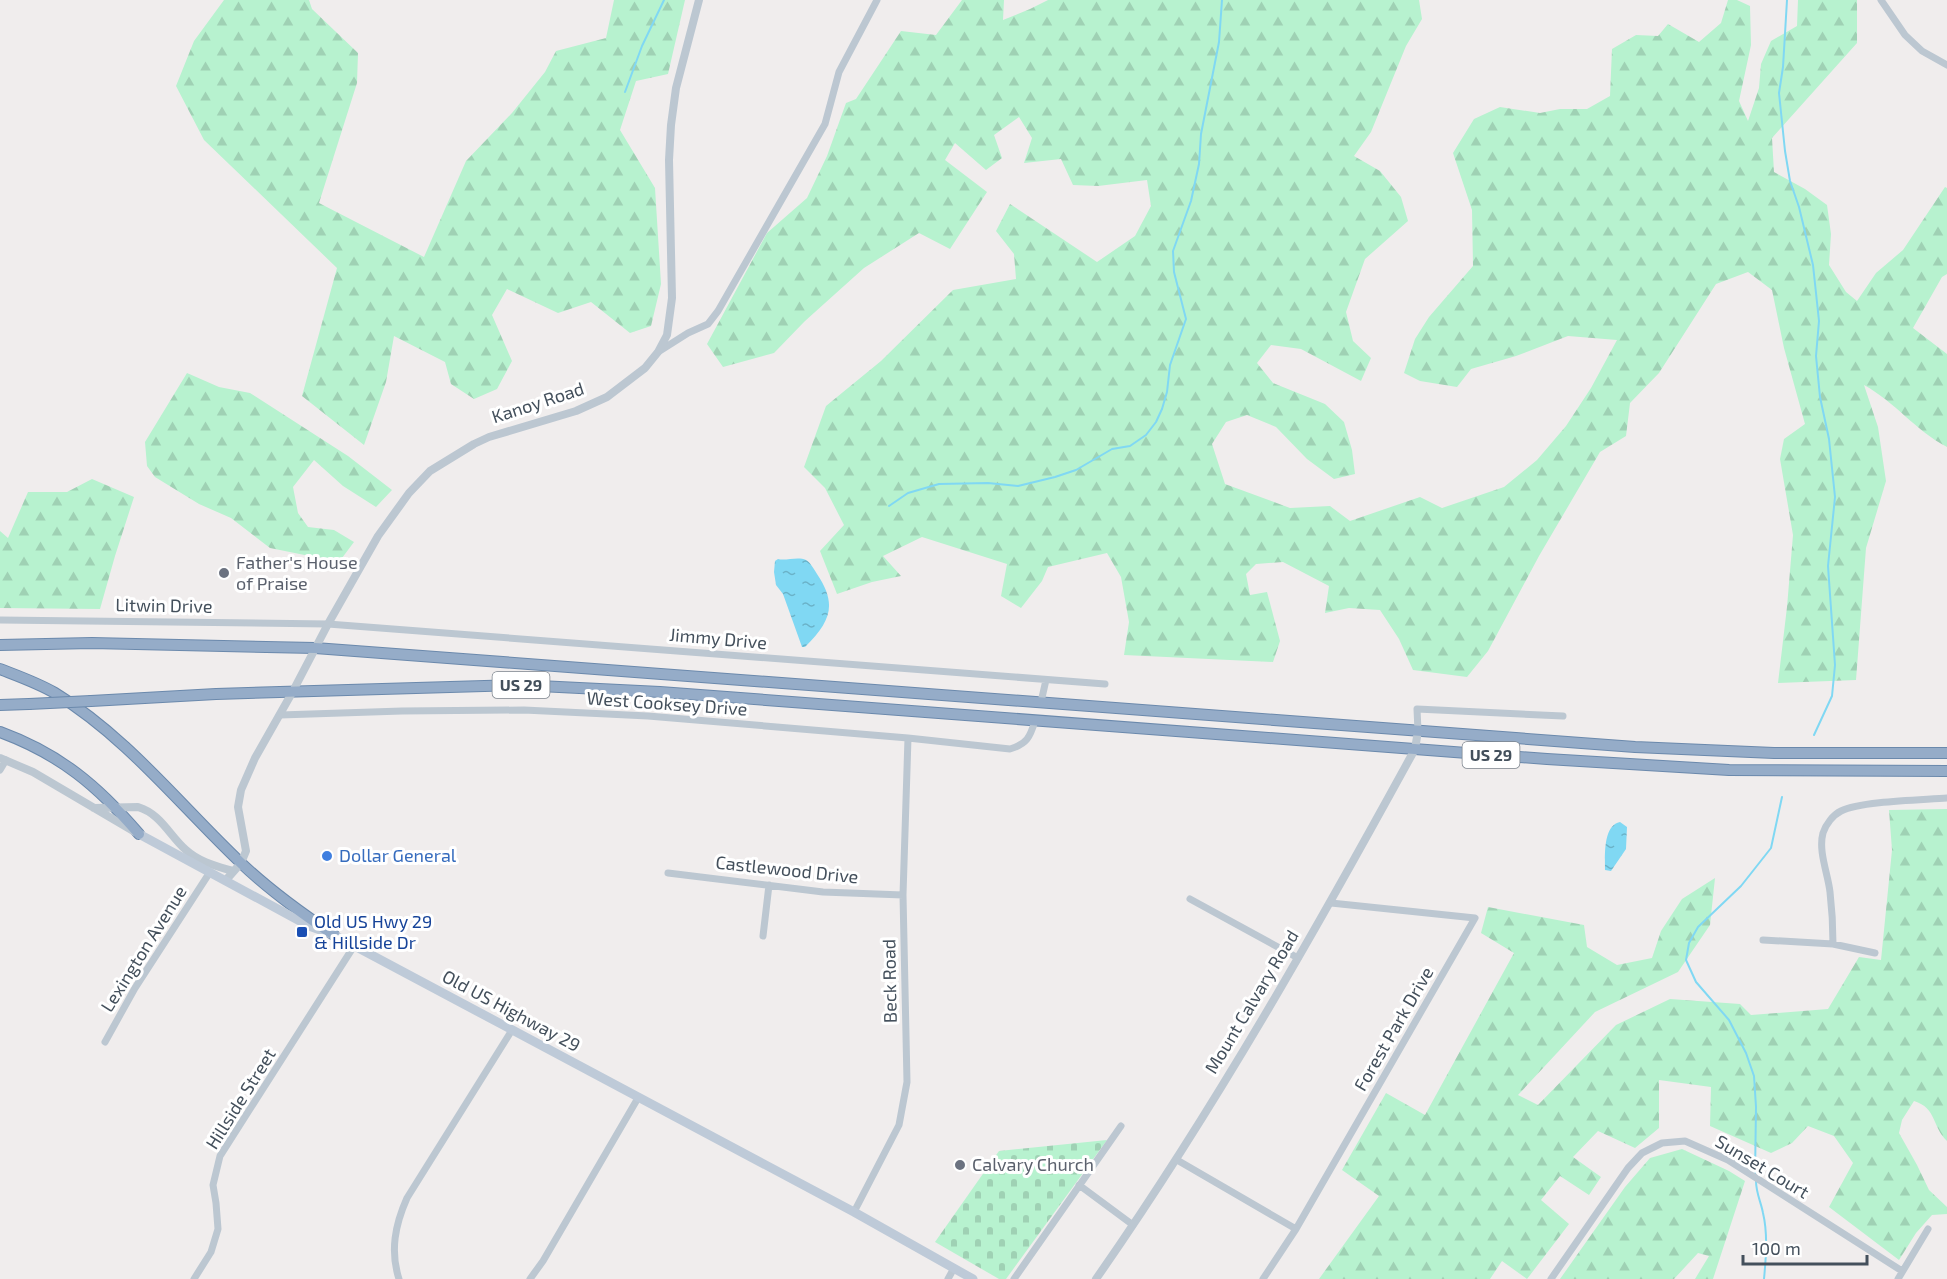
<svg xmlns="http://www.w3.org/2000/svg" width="1947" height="1279" viewBox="0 0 1947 1279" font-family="'Exo 2',sans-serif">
<defs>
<pattern id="forest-firs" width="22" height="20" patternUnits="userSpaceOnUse" patternTransform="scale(1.5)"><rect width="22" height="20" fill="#b7f2cf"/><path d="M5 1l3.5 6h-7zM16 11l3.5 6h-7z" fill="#9fd1b4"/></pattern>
<pattern id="cemetery-stones" width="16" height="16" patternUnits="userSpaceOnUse" patternTransform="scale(1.5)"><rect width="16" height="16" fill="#b7f2cf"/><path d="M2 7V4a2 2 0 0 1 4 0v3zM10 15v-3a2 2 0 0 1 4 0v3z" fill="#9fd1b4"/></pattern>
<pattern id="water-ripples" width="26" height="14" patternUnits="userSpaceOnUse" patternTransform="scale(1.5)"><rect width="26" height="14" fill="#80d8f3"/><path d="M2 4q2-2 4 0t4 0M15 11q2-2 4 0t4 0" fill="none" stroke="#6ab2c8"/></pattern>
</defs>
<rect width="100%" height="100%" fill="#f0eded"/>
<path fill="url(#forest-firs)" d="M224,0H309L312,9L358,53L357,83L319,203L424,257L466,161L512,113L545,72L556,51L606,38L614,0H685L668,74L636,81L620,130L655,188L661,284L651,326L630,333L591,302L558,313L507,289L492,315L512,361L497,389L474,399L451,384L445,362L394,336L386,382L364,445L302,396L337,268L204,140L176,86L194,41Z
M962,0H1004L1003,20L1030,9L1048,0H1419L1422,19L1406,46L1371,132L1354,156L1380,171L1401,197L1408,221L1365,259L1346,312L1353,341L1371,358L1361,381L1301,349L1271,345L1257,363L1273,383L1325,404L1344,422L1352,450L1355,474L1334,479L1307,459L1276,427L1247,415L1226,422L1212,444L1225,484L1290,508L1330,506L1350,521L1420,497L1442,508L1504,487L1537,460L1566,426L1591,388L1617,340L1568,336L1516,356L1471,369L1457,387L1420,381L1404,373L1415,339L1429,317L1473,266L1472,210L1453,153L1474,119L1500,107L1540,113L1560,109H1587L1610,96L1612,49L1636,35L1658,36L1668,24L1699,42L1721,23L1728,0H1737L1750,6L1751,45L1739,101L1748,121L1759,88L1761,64L1771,41L1797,26L1798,0H1857V43L1772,138L1774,172L1805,189L1827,205L1831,234L1829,265L1846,292L1857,301L1876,273L1903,250L1945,187L1947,188V274L1942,277L1913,328L1947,354V447C1916,431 1895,402 1864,385L1878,427L1886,481L1866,548L1856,680L1778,683L1787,607L1793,535L1780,459L1784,439L1805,424L1784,348L1772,290L1748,272L1716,284L1659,373L1630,403L1626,436L1600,452L1539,556L1488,651L1467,677L1413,670L1399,639L1380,610L1349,608L1325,613L1329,586L1283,562L1256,564L1246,574L1250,595L1267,592L1280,641L1273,662L1124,655L1129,622L1121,577L1107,553L1048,567L1042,581L1021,608L1001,596L1007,564L922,537L883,556L901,576L872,582L837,594L820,551L844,525L825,488L804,467L826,406L881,361L953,290L1016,279L1014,254L996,231L1010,204L1097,262L1135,236L1151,206L1147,180L1098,186L1073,185L1061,159L1024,163L1032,138L1019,117L994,135L1002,158L986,170L955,143L945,160L987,192L950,249L919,233L864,268L805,321L774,353L723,367L707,344L767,233L807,198L827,156L846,103L856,99L901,31L936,35Z
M187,373L219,387L250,393L348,456L392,490L376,507L343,486L314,460L293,487L298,513L308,527L334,530L354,542L339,562L270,548L231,518L199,504L155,477L147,466L145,442Z
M92,479L134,497L115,556L100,609L0,608V531L8,538L28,492H67Z
M1947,809V1141C1932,1127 1937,1108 1914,1101L1902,1120L1899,1133L1917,1165L1929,1190L1947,1207V1214L1932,1215L1916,1233L1899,1260L1829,1207L1853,1163L1834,1136L1808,1126L1792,1143L1771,1153L1710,1126L1711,1087L1659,1080V1128L1635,1148L1598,1131L1573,1157L1601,1177L1589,1195L1560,1176L1541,1200L1569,1224L1527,1279L1502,1261L1490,1279H1319L1379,1196L1342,1170L1386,1093L1425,1115L1514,953L1481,933L1488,907L1584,925L1587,947L1617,965L1652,958L1661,931L1682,899L1715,878L1710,925L1678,972L1595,1012L1518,1095L1538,1105L1616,1025L1670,999L1740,1004L1751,1015L1828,1009L1859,957L1881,960L1892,850L1889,810Z
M1682,1149L1729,1171L1745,1181L1713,1279H1695L1709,1256L1698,1253L1674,1279H1560L1625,1187L1650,1158Z"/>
<path fill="url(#cemetery-stones)" d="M1107,1140L1006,1279H999L935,1242L999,1151Z"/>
<path fill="url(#water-ripples)" d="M778,559C786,561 798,556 806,560C810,562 814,569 817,574C838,605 830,622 805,647H802L783,594L776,585L774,572L775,561Z
M1620,822L1627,827L1626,849L1611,871L1605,870C1605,856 1603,825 1620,822Z"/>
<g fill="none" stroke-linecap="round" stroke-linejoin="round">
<path stroke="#80d8f3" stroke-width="2" d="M1787,0L1783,67L1779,93L1785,151L1790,181L1799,207L1813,265L1819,321L1816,356L1820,397L1829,439L1835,497L1828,566L1835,665L1832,696L1814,735
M625,92L642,46L664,0
M889,506L908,493L939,484L988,483L1018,486L1055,477L1076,470L1112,449L1130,446L1146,435L1156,422L1162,409L1167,392L1170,365L1186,319L1174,272L1173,251L1191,201L1199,164L1201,134L1219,42L1222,0
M1755,1176L1756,1107L1754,1076L1746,1053L1729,1020L1696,982L1686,960L1689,943L1698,927L1741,886L1771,848L1782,797
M1756,1181C1756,1193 1761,1202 1763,1213C1768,1234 1766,1258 1764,1279"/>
<g stroke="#6b89ac" stroke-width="12">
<path id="trunk" d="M0,645L92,643L315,648L1635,747L1774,753H1947
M0,669C18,676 38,683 55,693C127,737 180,805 240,862C269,890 301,913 334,935
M91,701L216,694L519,685L660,692L1547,759L1729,770L1947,771
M0,705L29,704
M0,732C60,754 98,786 139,834"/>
</g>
<path stroke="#bcc7d1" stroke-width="7" d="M1881,0L1905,35L1922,51L1947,65
M658,352L688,333L708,324L718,311L825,124L839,72L877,0
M0,620L328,624L1105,684
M1041,702L1046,680
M280,715L402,711L524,710L648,716L908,738L1010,749C1027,744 1030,737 1035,721
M1418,731L1417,709L1563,716
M0,770L6,760
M668,873L823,892L903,895
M1190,899L1298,958
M763,936L769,885
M1763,940L1833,944L1875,953
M1833,944C1833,927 1832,909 1830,892C1828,874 1818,851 1823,833C1826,824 1833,815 1841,811C1861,801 1922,800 1947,798
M105,1042L135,988L210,872
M1177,1160L1296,1229
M1079,1185L1133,1225
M854,1212L899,1125L907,1082L903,895L908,738
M194,1279L211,1252L218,1229L216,1203L213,1185L220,1156L354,946
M399,1279C390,1251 395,1225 407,1198L512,1030
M530,1279L543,1261L638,1098
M948,1279L954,1268
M1014,1279L1121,1126
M1263,1279L1296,1229L1475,918L1331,903
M1551,1279L1628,1168L1642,1153L1662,1143L1685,1141L1728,1160L1902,1271
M1898,1279L1928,1229"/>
<path stroke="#bcc7d1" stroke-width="8" d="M0,758L33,772L135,832
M94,808L138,807C161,814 169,835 186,850C199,862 216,866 233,871
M226,880L241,863L246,851L238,807L241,790L255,758L293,691L328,624L378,536L409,493L430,471L474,444L489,437L576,411L607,397L645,368L658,352L667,335L672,298L669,160L671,125L676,88L699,0
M1096,1279C1214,1110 1316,930 1415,749L1418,731"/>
<path stroke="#becad8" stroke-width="9" d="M139,834L309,926L334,935L854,1212L973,1279"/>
<use href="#trunk" stroke="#95acc8" stroke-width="10"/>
<g stroke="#6b89ac" stroke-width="12" stroke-linecap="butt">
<path id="trunk-bridge" d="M29,704L91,701"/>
</g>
<use href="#trunk-bridge" stroke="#95acc8" stroke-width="10"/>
</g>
<g fill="#6b7280" stroke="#fff" stroke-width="2">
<circle cx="224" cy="573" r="6"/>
<circle cx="960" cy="1165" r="6"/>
</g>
<circle fill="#3f7fe0" stroke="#fff" stroke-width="2" cx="327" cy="856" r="6"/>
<rect fill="#1a4fb4" stroke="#fff" stroke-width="2" x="296" y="926" width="12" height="12" rx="3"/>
<g text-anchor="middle" stroke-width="6" stroke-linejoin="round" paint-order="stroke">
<g fill="#fff" stroke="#7c848d" stroke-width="1.5">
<rect x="492.5" y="672" width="57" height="26" rx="4.5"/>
<rect x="1462.5" y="742" width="57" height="26" rx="4.5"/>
</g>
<g font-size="16" font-weight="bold" fill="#44505c">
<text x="521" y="691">US 29</text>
<text x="1491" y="761">US 29</text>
</g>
<g font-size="18" fill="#44505c" stroke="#fff">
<text transform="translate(538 403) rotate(-18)" y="6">Kanoy Road</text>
<text transform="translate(164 606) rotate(1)" y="6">Litwin Drive</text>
<text transform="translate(718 639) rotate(5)" y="6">Jimmy Drive</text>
<text transform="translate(667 704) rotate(4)" y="6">West Cooksey Drive</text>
<text transform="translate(787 870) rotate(6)" y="6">Castlewood Drive</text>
<text transform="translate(144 949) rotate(-58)" y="6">Lexington Avenue</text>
<text transform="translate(890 981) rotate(-91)" y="6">Beck Road</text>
<text transform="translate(1252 1002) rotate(-59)" y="6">Mount Calvary Road</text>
<text transform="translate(511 1011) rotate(28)" y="6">Old US Highway 29</text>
<text transform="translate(1394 1029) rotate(-60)" y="6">Forest Park Drive</text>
<text transform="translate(241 1099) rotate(-58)" y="6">Hillside Street</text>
<text transform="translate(1762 1167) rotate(31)" y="6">Sunset Court</text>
</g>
<g font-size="18" fill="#5b616d" stroke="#fff" text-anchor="start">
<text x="236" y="569">Father's House<tspan x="236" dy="21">of Praise</tspan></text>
<text x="972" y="1171">Calvary Church</text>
</g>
<g font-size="18" fill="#366cbe" stroke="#fff" text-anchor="start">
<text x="339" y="862">Dollar General</text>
</g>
<g font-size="18" fill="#164399" stroke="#fff" text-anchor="start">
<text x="314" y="928">Old US Hwy 29<tspan x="314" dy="21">&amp; Hillside Dr</tspan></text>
</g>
</g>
<path d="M1743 1255v9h124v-9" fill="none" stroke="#44505c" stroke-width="3"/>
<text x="1752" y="1255" font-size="18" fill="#44505c" stroke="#ffffff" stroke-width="4.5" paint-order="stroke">100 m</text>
</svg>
